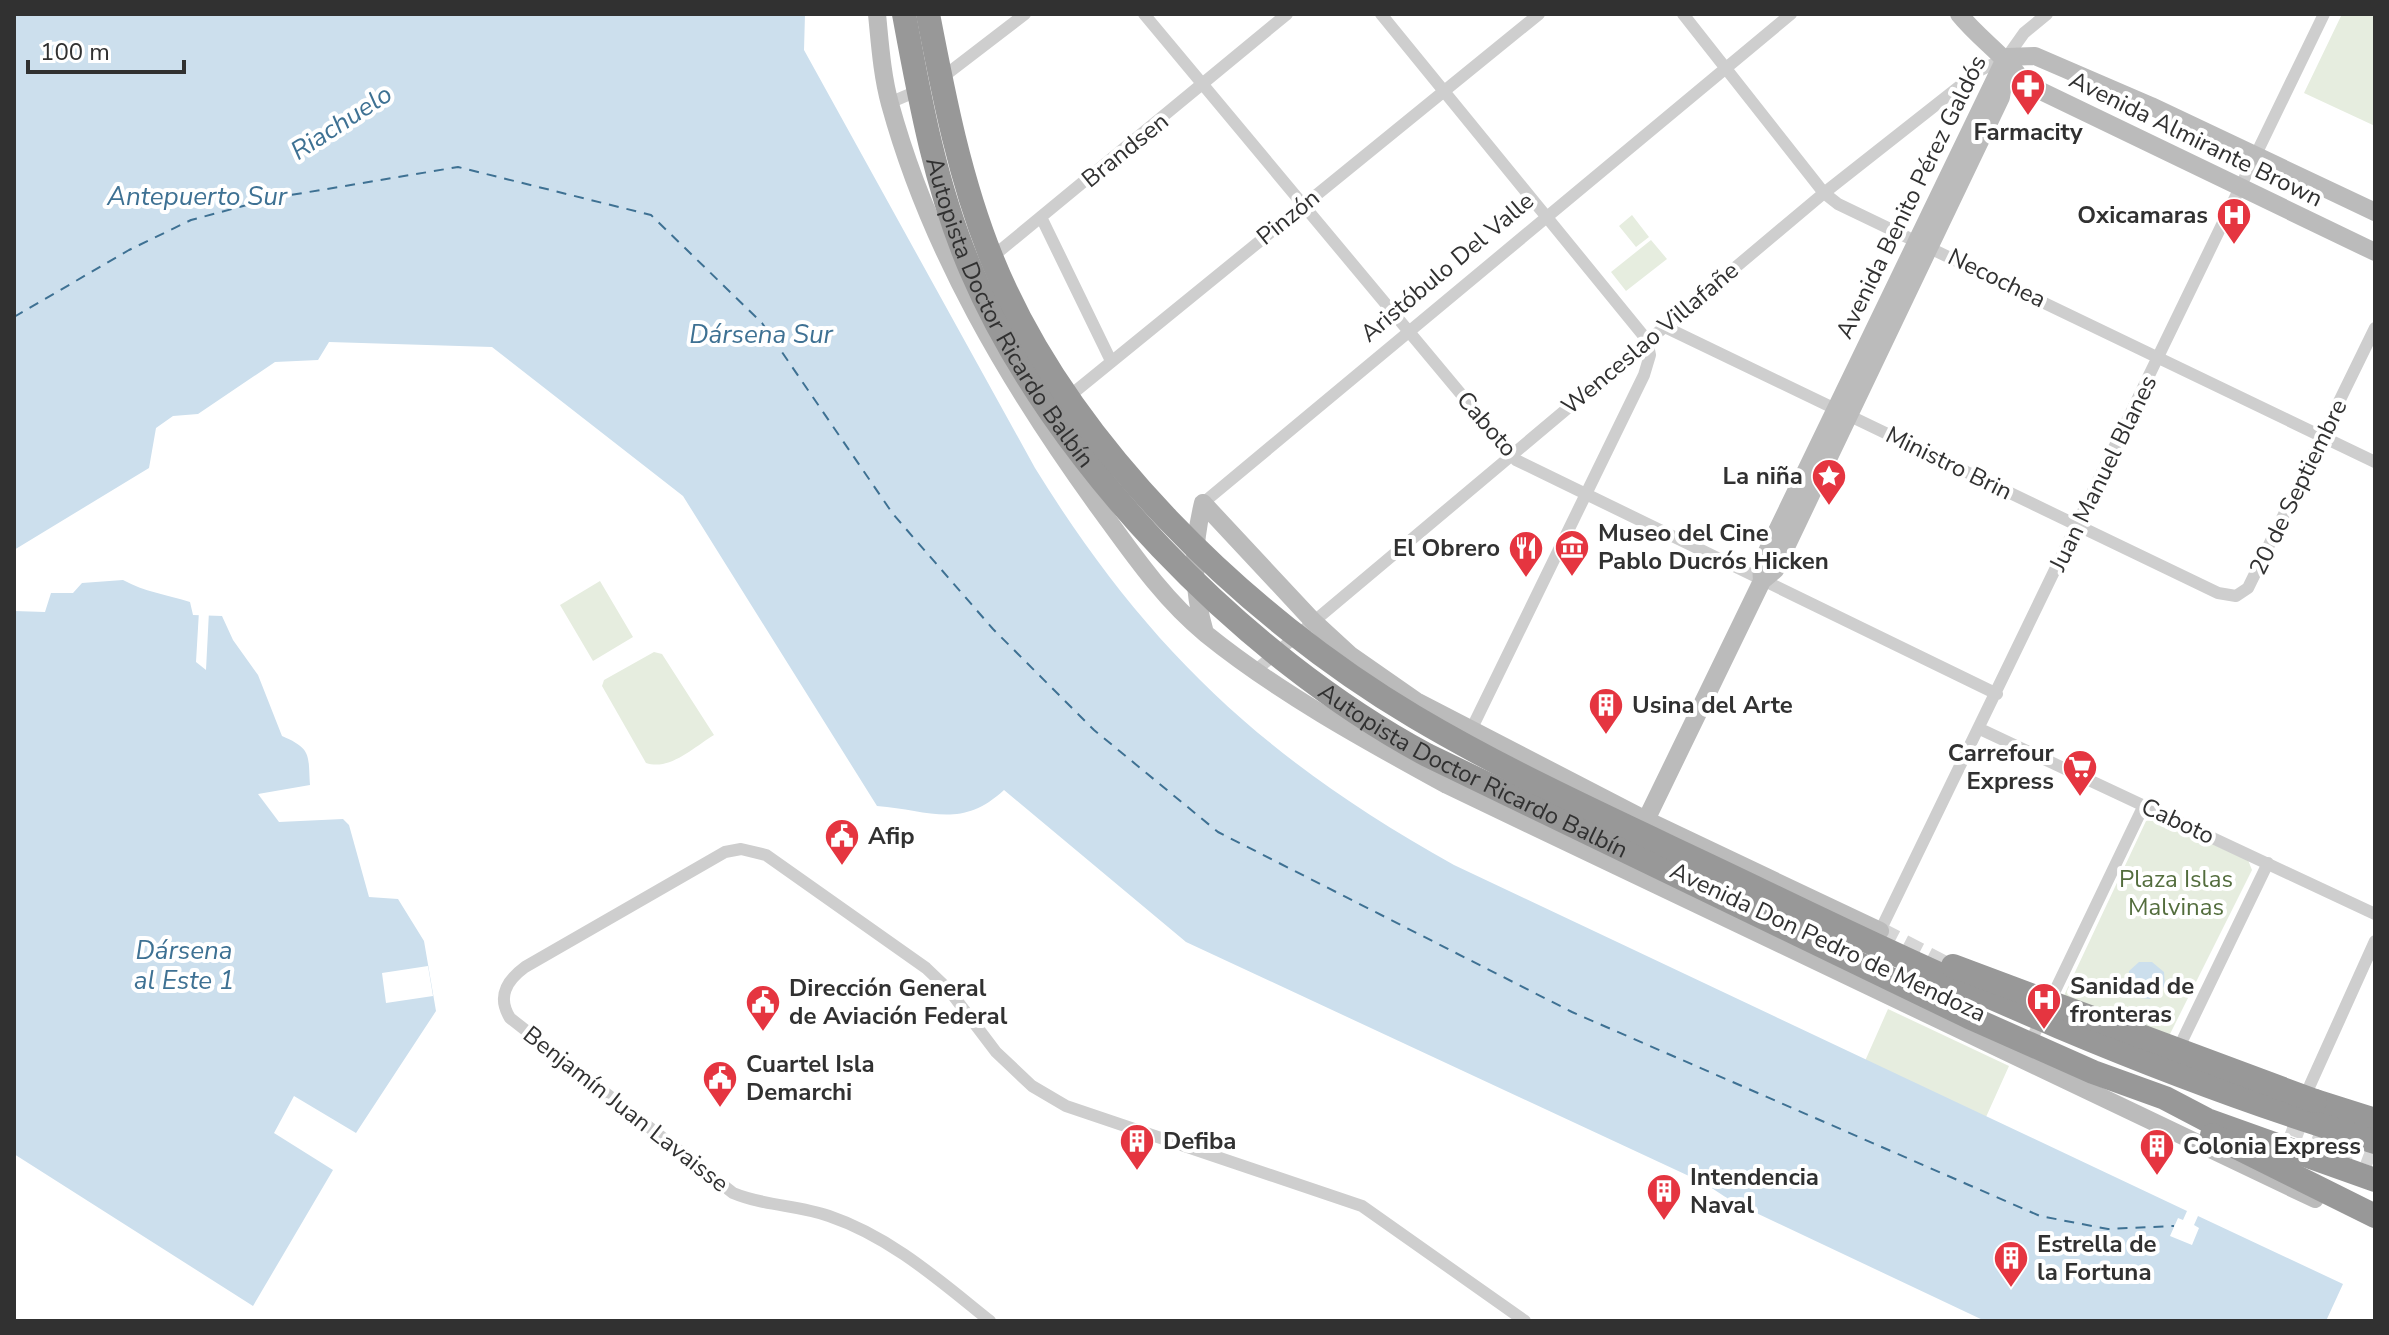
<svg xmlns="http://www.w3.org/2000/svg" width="2389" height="1335" viewBox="0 0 2389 1335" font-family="'Nunito Sans',sans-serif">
<rect width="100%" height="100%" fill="#fff"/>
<path fill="#e6eddf" d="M2342,14H2375V126L2304,93Z
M1632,215L1649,237L1636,247L1619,226Z
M1651,240L1667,259L1626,291L1611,272Z
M600,581L633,637L593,661L560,605Z
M654,652L662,654L714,735C694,747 670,771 646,763L602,686L604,680Z
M2155,819L2248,860L2252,870L2166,1042L2060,1004L2146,821Z
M1888,1009L2009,1066L1986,1117L1865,1061Z"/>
<path fill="#ccdfed" d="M14,14H805L804,50L1035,468C1148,651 1267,761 1454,865L2187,1211L2183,1220L2178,1218L2170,1236L2192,1245L2199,1228L2194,1225L2198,1216L2343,1284L2326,1321H1985L1733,1202L1704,1183L1186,942L1004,790C961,830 929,810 877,806L683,496L492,347L329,342L318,360L275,362L198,414L173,416L156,428L149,468L14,550Z
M123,580C145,592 165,594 190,602L193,615L222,616L233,640L258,675L282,736C312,749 308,754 310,785L258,794L279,822L343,819L349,825L369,897L398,899L424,941L436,1011L356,1133L294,1096L274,1133L333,1170L253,1306L14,1154V611L45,612L51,593H73L82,583Z
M2139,962H2152L2164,972L2165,986L2150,999L2140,998L2141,993L2129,990V971Z"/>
<path fill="#fff" d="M199,611H209L206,670L196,662Z
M428,966L433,996L386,1003L382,973Z"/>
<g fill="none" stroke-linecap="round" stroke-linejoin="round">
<path stroke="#3e7193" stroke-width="2" stroke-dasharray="10 8" stroke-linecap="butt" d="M14,317L129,250L191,220L273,198L458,167L651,215L762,323L893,514L993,629L1094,730L1218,832L1572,1012L2040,1216L2108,1229L2174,1226"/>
<path stroke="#d6d6d6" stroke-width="18" stroke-dasharray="18 9" stroke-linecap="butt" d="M1880,931L1957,971
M2288,1125L2375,1158"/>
<path stroke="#cecece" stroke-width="12" d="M1144,14L1516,460L1997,694
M1381,14L1647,340L1650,355L1644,375L1470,732
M1683,14L1824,193L1838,204L2375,462
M939,80L1025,14
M889,103L922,89
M1041,217L1111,361
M991,258L1287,14
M1665,327L2218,593L2236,596L2248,588L2375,328
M1067,398L1539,14
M1203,503L1791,14
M1256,670L1824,193L1979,71L2007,57L2024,33L2047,14
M1980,729L2375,914
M1880,931L2324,14
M2182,1041L2268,863
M2028,1047L2144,805
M2310,1085L2375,941
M990,1321C940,1281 891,1237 829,1216C798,1205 764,1206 733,1193L510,1018C497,997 506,981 525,967L725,852L741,849L766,855L926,968L949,990L996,1052L1032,1086L1066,1106L1362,1206L1525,1321"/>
<path stroke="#bbb" stroke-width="18" d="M877,14C880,44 882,75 890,104C930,250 1009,383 1097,505C1130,550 1162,598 1206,634C1279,693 1365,740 1447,785L2315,1199
M1959,14C1980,40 2005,55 2024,83L2375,252
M2007,57L2035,56L2151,106L2375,212
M1203,503L1313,621L1350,655L1416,701L1646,820L1880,931
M1203,503C1192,548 1192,588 1205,633
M1762,581L1761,564L2003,63
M1646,820L1762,581L1775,570L2001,97L2007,57"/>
<path stroke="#989898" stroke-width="24" d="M2315,1101L2375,1120"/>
<g stroke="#989898" stroke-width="24">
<path id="s1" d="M904,14C920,101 936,189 971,270C1053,462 1244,657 1427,755L1969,1017L2093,1072L2165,1098L2207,1120L2375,1180"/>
<path d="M928,14C944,97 960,180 992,259C1067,444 1245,616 1415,717C1523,781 1640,832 1754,887C1956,985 2159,1077 2375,1142"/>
<path d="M1953,966L2315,1101"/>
<path d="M2212,1135L2375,1216"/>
</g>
</g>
<defs>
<g id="pharmacy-pin" transform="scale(1.8)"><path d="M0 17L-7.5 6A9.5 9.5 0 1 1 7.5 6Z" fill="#e53540" stroke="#fff"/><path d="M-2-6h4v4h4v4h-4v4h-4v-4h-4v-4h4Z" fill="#fff"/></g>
<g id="hospital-pin" transform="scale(1.8)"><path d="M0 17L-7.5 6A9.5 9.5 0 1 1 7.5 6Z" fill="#e53540" stroke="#fff"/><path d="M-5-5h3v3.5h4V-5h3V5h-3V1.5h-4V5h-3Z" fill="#fff"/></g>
<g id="sight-pin" transform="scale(1.8)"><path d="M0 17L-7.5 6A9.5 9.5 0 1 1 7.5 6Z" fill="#e53540" stroke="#fff"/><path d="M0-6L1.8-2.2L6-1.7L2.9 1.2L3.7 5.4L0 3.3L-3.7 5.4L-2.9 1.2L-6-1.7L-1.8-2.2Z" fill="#fff"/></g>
<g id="museum-pin" transform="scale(1.8)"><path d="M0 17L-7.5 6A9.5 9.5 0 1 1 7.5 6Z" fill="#e53540" stroke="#fff"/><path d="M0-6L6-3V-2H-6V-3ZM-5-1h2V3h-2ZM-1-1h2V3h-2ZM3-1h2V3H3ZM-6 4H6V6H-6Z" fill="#fff"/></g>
<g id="restaurant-pin" transform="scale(1.8)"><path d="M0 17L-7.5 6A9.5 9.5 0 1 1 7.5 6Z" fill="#e53540" stroke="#fff"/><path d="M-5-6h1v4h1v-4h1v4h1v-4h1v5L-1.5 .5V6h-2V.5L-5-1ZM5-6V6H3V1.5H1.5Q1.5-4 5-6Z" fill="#fff"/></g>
<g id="building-pin" transform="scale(1.8)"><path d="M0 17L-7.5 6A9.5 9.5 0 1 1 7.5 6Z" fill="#e53540" stroke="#fff"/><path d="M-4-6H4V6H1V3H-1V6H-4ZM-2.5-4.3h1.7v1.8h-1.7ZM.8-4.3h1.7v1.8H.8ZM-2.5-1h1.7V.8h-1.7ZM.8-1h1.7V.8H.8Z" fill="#fff"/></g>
<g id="supermarket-pin" transform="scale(1.8)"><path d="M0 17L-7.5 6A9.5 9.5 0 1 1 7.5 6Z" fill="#e53540" stroke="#fff"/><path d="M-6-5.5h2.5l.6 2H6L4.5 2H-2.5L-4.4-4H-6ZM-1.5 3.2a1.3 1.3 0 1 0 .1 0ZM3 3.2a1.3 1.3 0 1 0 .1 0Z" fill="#fff"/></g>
<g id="civic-pin" transform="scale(1.8)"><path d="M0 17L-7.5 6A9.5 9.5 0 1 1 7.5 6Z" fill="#e53540" stroke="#fff"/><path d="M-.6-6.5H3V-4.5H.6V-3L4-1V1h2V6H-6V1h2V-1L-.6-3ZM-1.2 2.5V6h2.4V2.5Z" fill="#fff"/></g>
</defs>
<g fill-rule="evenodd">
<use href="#pharmacy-pin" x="2028" y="86"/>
<use href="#hospital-pin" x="2234" y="215"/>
<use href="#sight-pin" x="1829" y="476"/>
<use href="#museum-pin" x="1572" y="547"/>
<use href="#restaurant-pin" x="1526" y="548"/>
<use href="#building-pin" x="1606" y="705"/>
<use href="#supermarket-pin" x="2080" y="767"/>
<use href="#civic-pin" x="842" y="836"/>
<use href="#hospital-pin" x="2044" y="1000"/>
<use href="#civic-pin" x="763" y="1002"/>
<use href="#civic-pin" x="720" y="1078"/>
<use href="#building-pin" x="1137" y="1141"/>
<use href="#building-pin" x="2157" y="1146"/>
<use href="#building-pin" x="1664" y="1191"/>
<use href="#building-pin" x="2011" y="1258"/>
</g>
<g text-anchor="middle" stroke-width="8" stroke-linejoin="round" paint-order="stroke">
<g font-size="24" font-weight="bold" fill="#313131" stroke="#fff" text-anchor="start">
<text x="2028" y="140" text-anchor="middle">Farmacity</text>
<text x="2208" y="223" text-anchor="end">Oxicamaras</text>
<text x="1803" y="484" text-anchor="end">La niña</text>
<text x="1598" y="541">Museo del Cine<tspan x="1598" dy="28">Pablo Ducrós Hicken</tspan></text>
<text x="1500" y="556" text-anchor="end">El Obrero</text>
<text x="1632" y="713">Usina del Arte</text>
<text x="2054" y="761" text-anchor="end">Carrefour<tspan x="2054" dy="28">Express</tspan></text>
<text x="868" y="844">Afip</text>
<text x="2070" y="994">Sanidad de<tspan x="2070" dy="28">fronteras</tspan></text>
<text x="789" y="996">Dirección General<tspan x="789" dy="28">de Aviación Federal</tspan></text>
<text x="746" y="1072">Cuartel Isla<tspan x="746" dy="28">Demarchi</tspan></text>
<text x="1163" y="1149">Defiba</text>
<text x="2183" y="1154">Colonia Express</text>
<text x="1690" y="1185">Intendencia<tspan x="1690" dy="28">Naval</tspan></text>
<text x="2037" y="1252">Estrella de<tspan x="2037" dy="28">la Fortuna</tspan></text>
</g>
<g font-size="24" fill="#313131" stroke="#fff">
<text transform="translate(2196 139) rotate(26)" y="8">Avenida Almirante Brown</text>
<text transform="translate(1125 150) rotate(-39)" y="8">Brandsen</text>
<text transform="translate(1911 197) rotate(-64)" y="8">Avenida Benito Pérez Galdós</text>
<text transform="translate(1288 217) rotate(-39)" y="8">Pinzón</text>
<text transform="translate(1447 267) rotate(-40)" y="8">Aristóbulo Del Valle</text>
<text transform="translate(1997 278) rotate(26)" y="8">Necochea</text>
<text dy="8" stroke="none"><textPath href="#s1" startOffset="320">Autopista Doctor Ricardo Balbín</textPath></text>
<text transform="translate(1650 338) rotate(-40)" y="8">Wenceslao Villafañe</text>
<text transform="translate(1487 424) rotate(49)" y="8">Caboto</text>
<text transform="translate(1949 463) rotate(26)" y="8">Ministro Brin</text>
<text transform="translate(2103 473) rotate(-64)" y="8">Juan Manuel Blanes</text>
<text transform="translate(2298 487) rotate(-64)" y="8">20 de Septiembre</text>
<text dy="8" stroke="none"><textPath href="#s1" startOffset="990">Autopista Doctor Ricardo Balbín</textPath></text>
<text transform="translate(2178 821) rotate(25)" y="8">Caboto</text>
<text transform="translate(1828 942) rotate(25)" y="8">Avenida Don Pedro de Mendoza</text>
<text transform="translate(626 1109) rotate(38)" y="8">Benjamín Juan Lavaisse</text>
</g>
<g font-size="24" fill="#536d3d" stroke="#fff">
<text x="2176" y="887">Plaza Islas<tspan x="2176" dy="28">Malvinas</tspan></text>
</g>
<g font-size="26" font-style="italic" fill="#3e7193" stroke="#fff">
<text transform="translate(341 122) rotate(-33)" y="9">Riachuelo</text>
<text x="197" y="205">Antepuerto Sur</text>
<text x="761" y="343">Dársena Sur</text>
<text x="184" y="959">Dársena<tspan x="184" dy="30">al Este 1</tspan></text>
</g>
</g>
<rect width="2389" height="1335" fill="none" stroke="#313131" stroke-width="32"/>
<path d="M28 60v12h156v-12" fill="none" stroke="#313131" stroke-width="4"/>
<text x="40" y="60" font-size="24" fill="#313131" stroke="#ffffff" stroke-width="6" paint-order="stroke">100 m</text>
</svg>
